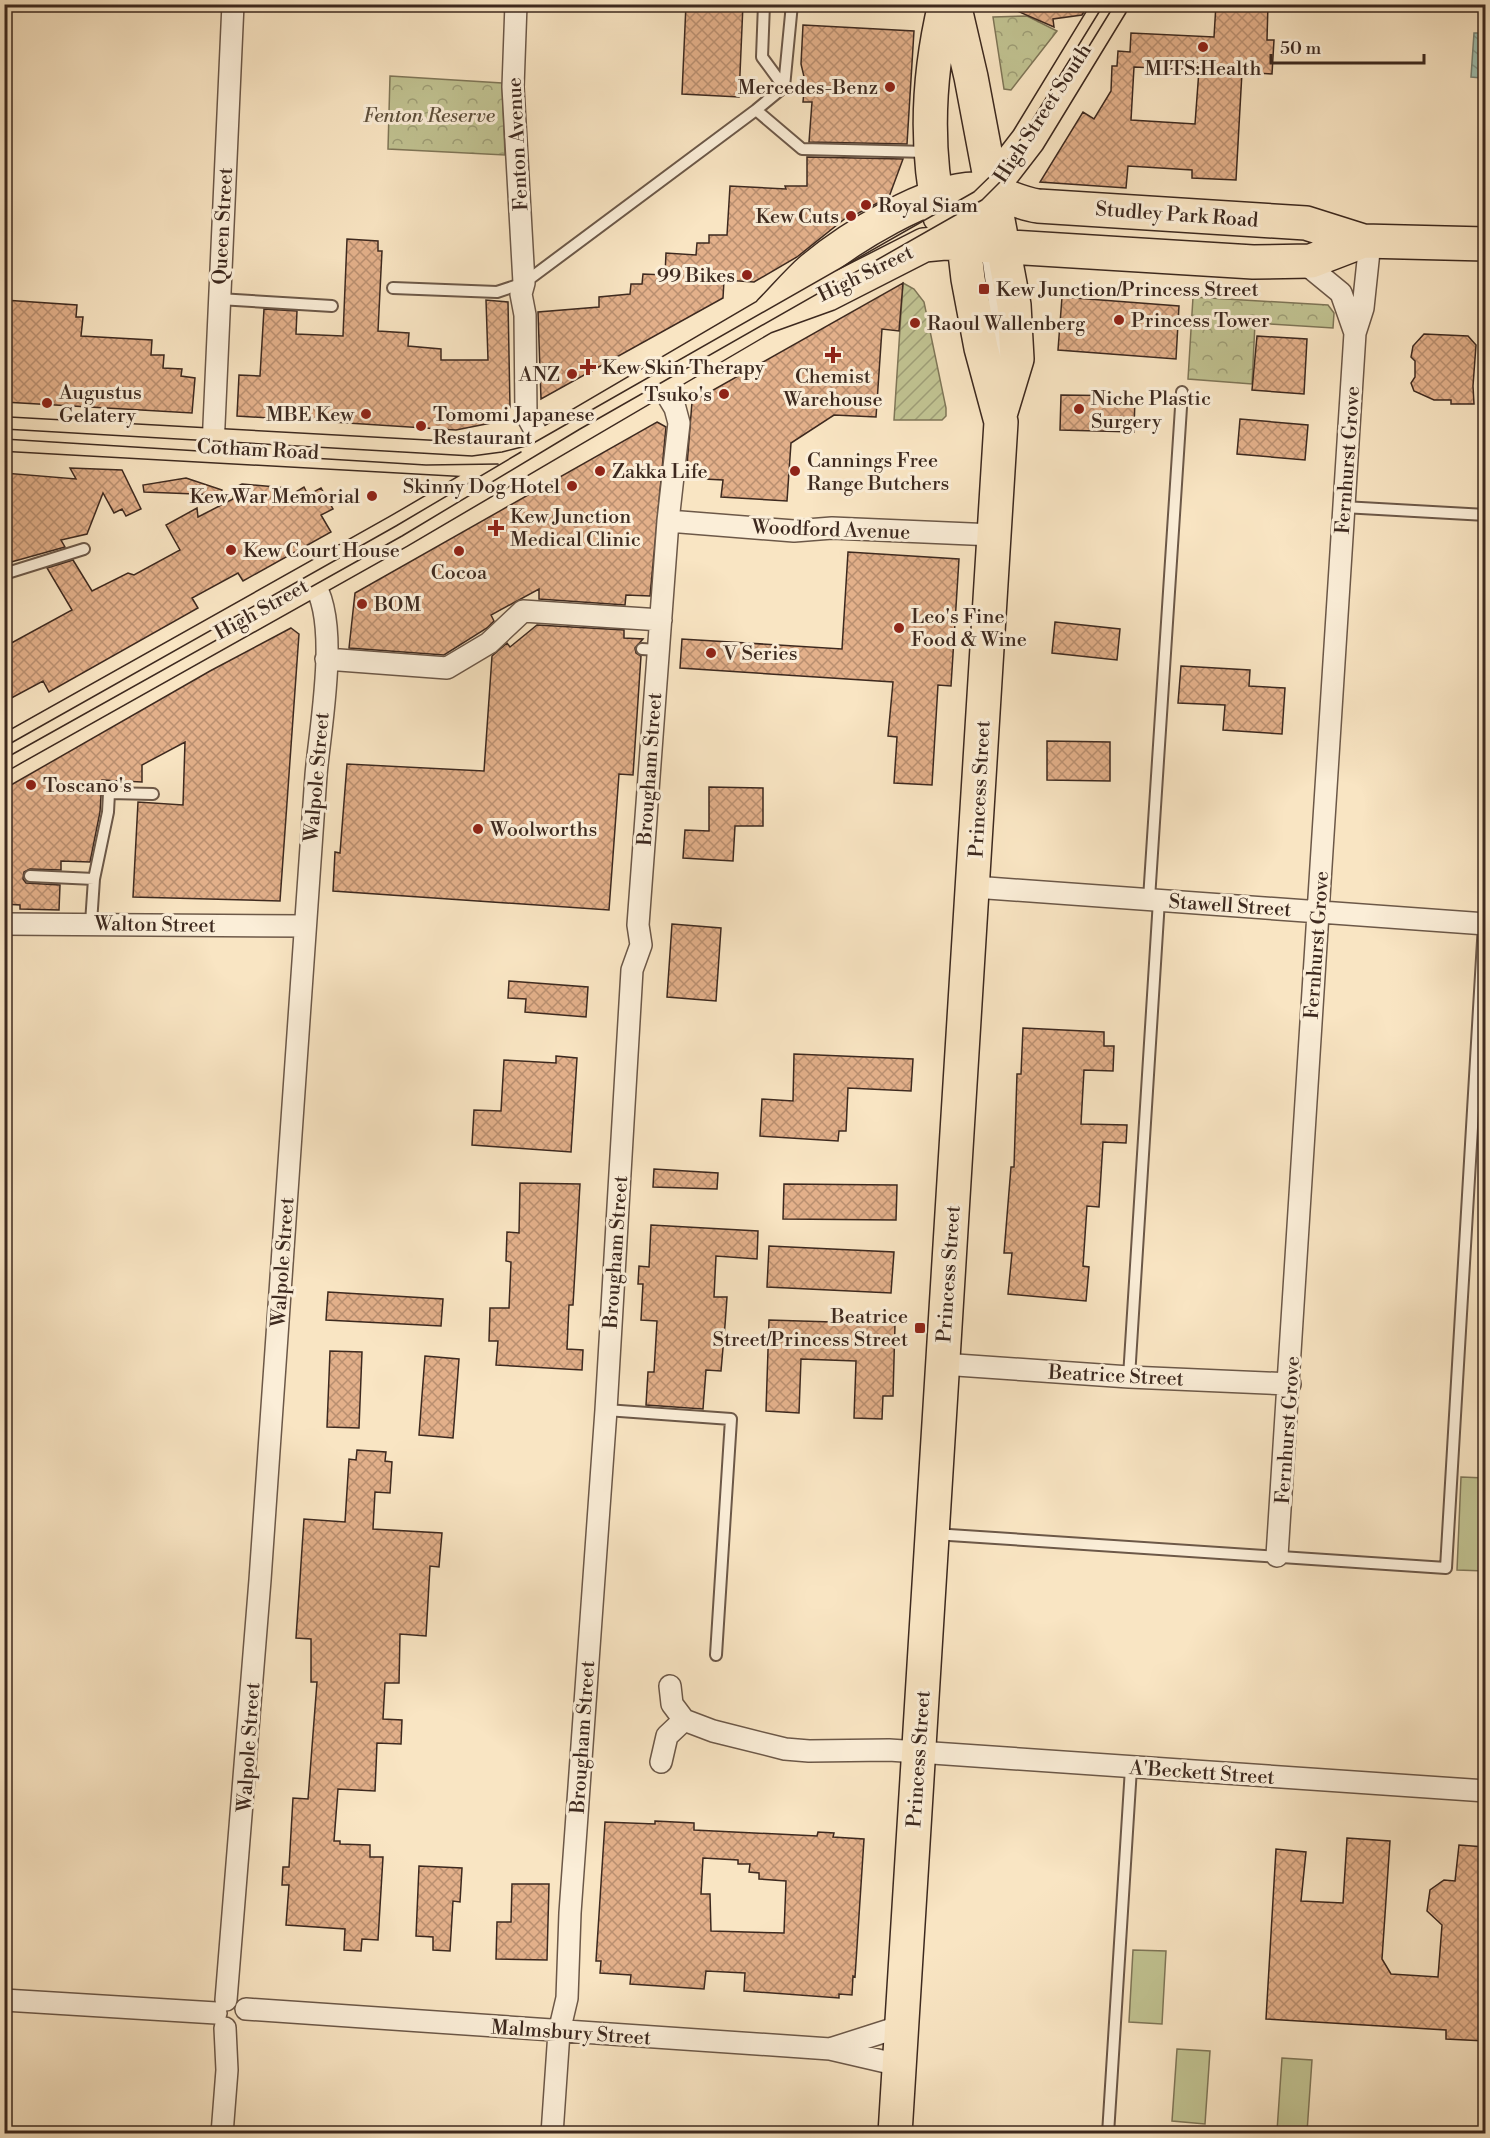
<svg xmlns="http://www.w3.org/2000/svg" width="1490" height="2138" viewBox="0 0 1490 2138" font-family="'Libre Bodoni',serif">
<defs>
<pattern id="forest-crowns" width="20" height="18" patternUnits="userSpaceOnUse" patternTransform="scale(1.5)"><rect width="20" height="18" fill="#c1c392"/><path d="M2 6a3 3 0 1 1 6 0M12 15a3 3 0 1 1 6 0" fill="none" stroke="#9e9e77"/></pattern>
<pattern id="garden-furrows" width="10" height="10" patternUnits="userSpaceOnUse" patternTransform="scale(1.5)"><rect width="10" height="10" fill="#c1c392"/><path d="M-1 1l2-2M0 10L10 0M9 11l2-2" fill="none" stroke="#9e9e77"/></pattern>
<pattern id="water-waves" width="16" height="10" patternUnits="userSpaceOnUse" patternTransform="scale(1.5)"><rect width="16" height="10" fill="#9ebfaf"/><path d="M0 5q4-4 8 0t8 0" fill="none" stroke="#829b8e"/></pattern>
<pattern id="building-cross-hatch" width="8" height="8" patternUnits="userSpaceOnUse" patternTransform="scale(1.5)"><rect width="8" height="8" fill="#e3b08a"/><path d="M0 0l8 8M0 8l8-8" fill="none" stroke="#b98f70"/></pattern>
</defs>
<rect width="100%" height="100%" fill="#f9e5c3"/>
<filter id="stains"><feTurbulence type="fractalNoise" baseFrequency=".00333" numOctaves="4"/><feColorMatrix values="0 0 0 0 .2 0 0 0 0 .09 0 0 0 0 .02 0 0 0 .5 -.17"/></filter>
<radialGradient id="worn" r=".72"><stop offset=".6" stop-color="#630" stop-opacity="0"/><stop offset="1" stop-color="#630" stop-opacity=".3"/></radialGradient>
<path fill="#c1c392" stroke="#7f7658" stroke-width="1.5" d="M1461,1477L1485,1478V1571L1457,1570Z
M1133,1950L1166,1951L1162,2024L1129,2022Z
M1177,2049L1210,2051L1205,2124L1172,2121Z
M1282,2058L1312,2060L1307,2132L1277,2131Z"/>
<path fill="url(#forest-crowns)" stroke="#7f7658" stroke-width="1.5" d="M1027,16L1057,31L1011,90L1004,89L993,17Z
M390,76L502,83L505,155L388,149Z
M1193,297L1328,305L1334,313L1333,328L1255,323L1252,384L1188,379Z"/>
<path fill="url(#garden-furrows)" stroke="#7f7658" stroke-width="1.5" d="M903,283L914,289L924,302L946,408V416L942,420H894Z"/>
<path fill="url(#water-waves)" stroke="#778375" stroke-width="1.5" d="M1474,33H1483L1481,78L1471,77Z"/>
<path fill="url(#building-cross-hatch)" stroke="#3d291f" stroke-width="1.5" fill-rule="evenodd" d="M686,4H743L739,97L682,94Z
M1001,4H1085V10L1082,15L1053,19L1054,27Z
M1216,4H1268L1267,40H1274L1272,74L1242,72L1236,180L1192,178V170L1128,166L1126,188L1040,182L1083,112L1094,119L1111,91L1112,66H1117L1118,51L1130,52L1131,33L1214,37ZM1134,67L1199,70L1195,124L1131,120Z
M803,25L914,31L907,144L809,142L812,102H803L805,81L801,64Z
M807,157L903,159L889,197L853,216L852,213L797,257L754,282L724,280L723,298L541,399L538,312L599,307V297L630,294L631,284H642L643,274L665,275L666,253L696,255L697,243H709V235H727L730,186L786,189L785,186H807Z
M347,239L378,241V251H382L378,331L409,333L408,346L441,349V360H488L486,300L508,302L510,407L507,416L501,421L456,430L237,416L239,375L260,376L264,309L297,311L296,334L343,336Z
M903,283L899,331L882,329L876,417L834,415L791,443L787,501L721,497L723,480L686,478L692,402Z
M1062,297L1179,306L1176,359L1058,350Z
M4,300L77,305L76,317H83L81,336L152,340L151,355H164L163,368L182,369L181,376L195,378L192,413L4,402Z
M1424,334L1468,336L1476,345L1473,386L1474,404H1451V400H1434L1414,391L1411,383L1415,377V361L1411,357L1413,346Z
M1257,336L1307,339L1304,394L1252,390Z
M1061,395L1135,396L1134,432L1060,430Z
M1240,419L1308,425L1305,460L1237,454Z
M657,422L666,427L650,596L626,595L625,605L539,599V589L491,615L494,621L487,628L444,655L349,648L355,593Z
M70,468L122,470L141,509L126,516L122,509L114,513L103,493L87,534L61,540L65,547L4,564V473L76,479Z
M186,478L222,490L221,495L144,492L143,485Z
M242,484L287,488L291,495L304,487L308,495L321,488L333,509L321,515L331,532L243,581L238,573L192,598L198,608L49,692L43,681L4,702V647L72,610L47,568L73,560L92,591L128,573L134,575L180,550L166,525L197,508L198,517L233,499L234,488Z
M848,552L959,559L951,686L938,685L932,785L894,783L897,737L888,736L893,682L680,668L682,639L842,649Z
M1055,622L1120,629L1117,660L1052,653Z
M537,625L624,630V638L643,639L635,648L636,653L641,656L633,775L619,774L609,910L333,891L335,852L340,853L347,764L484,771L492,656L507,643L510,647Z
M291,628L299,634L280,901L133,897L138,802L183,805L185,742L142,765V782L102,780L100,812L90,862L61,861V870L30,869L24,872L23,879L26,883L60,885L59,910L20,909V905L4,904V789L210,671Z
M1181,666L1250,670L1249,686L1285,688L1282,734L1223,730L1225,705L1178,703Z
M1047,741L1110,742V781L1047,780Z
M709,787L763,788V826H735L733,861L683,858L685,830L709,831Z
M672,924L721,928L716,1001L667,997Z
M509,981L588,987L586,1017L525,1012L526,999L508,998Z
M1023,1028L1104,1032V1046H1114L1113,1071L1084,1070L1081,1124L1127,1125L1126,1143L1103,1142L1099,1207L1087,1206L1083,1266L1089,1267L1086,1301L1008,1294L1012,1253H1004L1011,1167H1014L1017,1074H1021Z
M794,1054L913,1059L911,1091L848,1088L846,1131H839L838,1141L760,1136L762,1099L793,1101Z
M556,1056L577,1058L571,1152L472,1145L474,1110L501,1111L504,1060L556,1063Z
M654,1169L718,1173L717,1189L653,1187Z
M520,1183L580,1184L573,1305H569L567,1349L583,1350L582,1370L496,1365L498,1341H489L490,1308H509L511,1262L506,1261L507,1232L519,1233Z
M784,1184L897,1185L896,1220L783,1219Z
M651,1225L758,1231L757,1259L716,1256L714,1297H727L725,1325L721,1371L706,1370L703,1409L646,1405L648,1372H654L657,1321L641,1320L643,1284H638L639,1266L649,1267Z
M769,1246L894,1252L891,1293L767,1287Z
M328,1292L443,1299L441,1326L326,1320Z
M769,1320L895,1324L893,1396H883L882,1419L854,1418L856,1361L801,1359L799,1413L766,1411Z
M330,1351L362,1352L359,1428L327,1427Z
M425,1356L459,1359L453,1438L419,1435Z
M357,1450L386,1452L385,1461L392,1462L390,1493L375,1492L373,1529L442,1533L439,1567L430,1566L426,1636L400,1634L399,1683H385L383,1719L402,1720L401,1744L377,1743L375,1791L338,1789L334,1841H340V1844L370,1845V1857H383L378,1940L362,1939L361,1951L344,1950L345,1929L286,1925L289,1885H282L283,1867H289L293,1798L308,1799L317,1682H311V1639L296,1638L304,1519L345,1522L349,1459L356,1460Z
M655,1821L694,1823V1830L817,1836L818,1832L834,1833L833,1837L864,1839L855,1977L853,1976L852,1995L839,1994V1998L744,1991L745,1973L706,1971L704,1989L630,1984L631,1975L600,1973L601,1961H596L605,1822L655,1824ZM703,1858L738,1860V1864H750L749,1872L759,1873V1879L786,1881L784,1933L711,1931L710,1894H701Z
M1347,1838L1390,1841L1382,1959L1391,1974L1438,1977L1442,1925L1427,1911L1430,1890L1444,1880L1455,1881L1459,1845L1485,1847V2041L1446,2039V2030L1266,2019L1276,1849L1306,1852L1301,1901L1343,1903Z
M419,1866L462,1868L460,1902L453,1901L450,1951L433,1950V1937L416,1936Z
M512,1884H549L547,1960L496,1959L497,1922H511Z"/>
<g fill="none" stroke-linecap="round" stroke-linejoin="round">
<g stroke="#6c5848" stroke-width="14">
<path id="lane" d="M784,87L792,4
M756,110L802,149L928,152
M986,248L997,326L998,361
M393,288L497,292L524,283L756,110L784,87L762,57L764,4
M219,299L332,306
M1343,507L1486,515
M4,574L84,549
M642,649L658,650
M30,876L94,879
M1149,899L1182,392
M91,923L94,879L108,812L109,793L153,794
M1129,1377L1159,900
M606,1410L731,1419L716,1655
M934,1534L1446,1568L1484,924
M1108,2134L1131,1768"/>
</g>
<g stroke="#6c5848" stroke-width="24">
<path id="street" d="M516,4L513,87L524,283L521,294L525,315L526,414L543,445
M1302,261L1341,293L1355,333
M213,447L233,4
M668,521L794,531L832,528L994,535
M326,659L447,668L489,643L523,611L661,620
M974,887L1486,924
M4,924L305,926
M942,1364L1129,1377L1290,1384
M1277,1556L1355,333L1363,308L1370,242
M670,1686L672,1704L684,1720L713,1731L785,1749L809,1751L889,1750L1486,1791
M661,1762L667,1736L684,1720
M4,2000L216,2013
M226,2000L260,1580L316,775C320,727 341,619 312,581
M246,2009L830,2049L899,2065
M830,2049L902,2026
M222,2134L227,2070L225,2028
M552,2134L559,2032L567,1998L570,1913L606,1410L632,970L641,945L638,925L668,521L679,423L675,408L657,378"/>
</g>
<g stroke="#3d291f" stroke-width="36">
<path id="primary" d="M954,4L971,77L1014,305L1017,359L1000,415
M940,217C925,147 928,75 945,4
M770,312C784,298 797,282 812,269C848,239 929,188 976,189C998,190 1016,203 1038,206L1306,223L1363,241L1486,244
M4,434L512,462
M4,753L399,531L764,317L828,294L924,245L945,243L1253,262L1311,261L1363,241
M895,2134L1001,422L981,348L968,279L965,253L967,224L973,211L1028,140L1111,4"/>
</g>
<use href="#lane" stroke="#fbeed8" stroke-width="10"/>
<use href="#street" stroke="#fbeed8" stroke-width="21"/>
<use href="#primary" stroke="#f9e5c3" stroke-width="33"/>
<path stroke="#3d291f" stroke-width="1.5" d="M4,429L472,456L502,452L530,445L974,192L1009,158L1104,4
M4,439L426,465L498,464
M4,747L396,526L521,452
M4,759L402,536L580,429L982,200L1014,168L1115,4"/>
</g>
<g fill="#8f2418" stroke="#fbeed8" stroke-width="2">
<circle cx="1203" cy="47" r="6"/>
<circle cx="890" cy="87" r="6"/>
<circle cx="866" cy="205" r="6"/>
<circle cx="851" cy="216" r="6"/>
<circle cx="747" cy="275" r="6"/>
<rect x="978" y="283" width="12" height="12" rx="3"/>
<circle cx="1119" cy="320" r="6"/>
<circle cx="915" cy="323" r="6"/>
<path d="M830 346h6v6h6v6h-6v6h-6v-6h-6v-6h6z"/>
<path d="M585 358h6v6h6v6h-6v6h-6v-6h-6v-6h6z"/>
<circle cx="572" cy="374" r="6"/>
<circle cx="724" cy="394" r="6"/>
<circle cx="47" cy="403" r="6"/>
<circle cx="1079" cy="409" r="6"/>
<circle cx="366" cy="414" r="6"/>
<circle cx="421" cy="426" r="6"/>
<circle cx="600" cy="471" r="6"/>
<circle cx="795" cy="471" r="6"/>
<circle cx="572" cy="486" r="6"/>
<circle cx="372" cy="496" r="6"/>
<path d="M493 519h6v6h6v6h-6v6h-6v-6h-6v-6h6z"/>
<circle cx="231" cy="550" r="6"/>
<circle cx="459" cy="551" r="6"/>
<circle cx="362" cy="604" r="6"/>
<circle cx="899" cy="628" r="6"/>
<circle cx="711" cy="653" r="6"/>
<circle cx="31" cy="785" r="6"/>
<circle cx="478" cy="829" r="6"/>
<rect x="914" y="1322" width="12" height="12" rx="3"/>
</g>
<g text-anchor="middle" stroke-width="6" stroke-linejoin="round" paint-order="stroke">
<g font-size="20" fill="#3d291f" stroke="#fbeed8" text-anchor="start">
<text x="1203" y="75" text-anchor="middle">MITS:Health</text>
<text x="878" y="94" text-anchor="end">Mercedes-Benz</text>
<text x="878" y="212">Royal Siam</text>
<text x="839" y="223" text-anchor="end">Kew Cuts</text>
<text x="735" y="282" text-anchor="end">99 Bikes</text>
<text x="996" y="296">Kew Junction/Princess Street</text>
<text x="1131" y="327">Princess Tower</text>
<text x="927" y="330">Raoul Wallenberg</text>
<text x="602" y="374">Kew Skin Therapy</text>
<text x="560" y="381" text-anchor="end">ANZ</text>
<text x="833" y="383" text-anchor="middle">Chemist<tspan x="833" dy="23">Warehouse</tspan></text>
<text x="59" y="399">Augustus<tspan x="59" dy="23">Gelatery</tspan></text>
<text x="712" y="401" text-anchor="end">Tsuko's</text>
<text x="1091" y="405">Niche Plastic<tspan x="1091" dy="23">Surgery</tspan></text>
<text x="354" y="421" text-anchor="end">MBE Kew</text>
<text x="433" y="421">Tomomi Japanese<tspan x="433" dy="23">Restaurant</tspan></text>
<text x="807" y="467">Cannings Free<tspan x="807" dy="23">Range Butchers</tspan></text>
<text x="612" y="478">Zakka Life</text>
<text x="560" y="493" text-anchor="end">Skinny Dog Hotel</text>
<text x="360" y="503" text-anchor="end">Kew War Memorial</text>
<text x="510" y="523">Kew Junction<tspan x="510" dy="23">Medical Clinic</tspan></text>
<text x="243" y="557">Kew Court House</text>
<text x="459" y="579" text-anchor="middle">Cocoa</text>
<text x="374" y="611">BOM</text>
<text x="911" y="623">Leo's Fine<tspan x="911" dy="23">Food &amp; Wine</tspan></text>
<text x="723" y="660">V Series</text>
<text x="43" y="792">Toscano's</text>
<text x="490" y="836">Woolworths</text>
<text x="908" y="1323" text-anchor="end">Beatrice<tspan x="908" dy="23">Street/Princess Street</tspan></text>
</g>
<g font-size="20" fill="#3d291f" stroke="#fbeed8">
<text transform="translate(1042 113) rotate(-57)" y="7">High Street South</text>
<text transform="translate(517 144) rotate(-93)" y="7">Fenton Avenue</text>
<text transform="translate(1177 214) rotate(4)" y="7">Studley Park Road</text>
<text transform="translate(222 226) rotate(-87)" y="7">Queen Street</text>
<text transform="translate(865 273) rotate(-26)" y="7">High Street</text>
<text transform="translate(258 449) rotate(3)" y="7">Cotham Road</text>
<text transform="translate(1347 460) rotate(-86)" y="7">Fernhurst Grove</text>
<text transform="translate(831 529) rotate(2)" y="7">Woodford Avenue</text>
<text transform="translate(261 609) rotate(-29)" y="7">High Street</text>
<text transform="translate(649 769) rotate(-86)" y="7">Brougham Street</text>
<text transform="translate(316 777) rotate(-85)" y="7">Walpole Street</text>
<text transform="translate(979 789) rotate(-87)" y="7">Princess Street</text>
<text transform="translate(1230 905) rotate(4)" y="7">Stawell Street</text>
<text transform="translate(155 924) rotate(1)" y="7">Walton Street</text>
<text transform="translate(1316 945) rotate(-86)" y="7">Fernhurst Grove</text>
<text transform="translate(615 1252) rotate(-86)" y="7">Brougham Street</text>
<text transform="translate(282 1262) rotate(-86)" y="7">Walpole Street</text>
<text transform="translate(948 1274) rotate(-86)" y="7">Princess Street</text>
<text transform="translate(1116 1375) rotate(3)" y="7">Beatrice Street</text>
<text transform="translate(1287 1430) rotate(-86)" y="7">Fernhurst Grove</text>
<text transform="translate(582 1737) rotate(-86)" y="7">Brougham Street</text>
<text transform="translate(248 1747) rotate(-86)" y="7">Walpole Street</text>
<text transform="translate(918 1759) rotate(-86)" y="7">Princess Street</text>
<text transform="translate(1202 1772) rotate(4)" y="7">A'Beckett Street</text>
<text transform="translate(571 2032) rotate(4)" y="7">Malmsbury Street</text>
</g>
<g font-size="20" font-style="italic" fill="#5e503c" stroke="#fbeed8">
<text x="429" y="122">Fenton Reserve</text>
</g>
</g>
<rect width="1490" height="2138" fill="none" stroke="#f9e5c3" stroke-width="24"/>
<rect x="6" y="6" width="1478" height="2126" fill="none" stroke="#3d291f" stroke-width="3"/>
<rect x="12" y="12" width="1466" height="2114" fill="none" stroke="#3d291f" stroke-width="1.5"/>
<path d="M1271 54v9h153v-9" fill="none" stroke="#3d291f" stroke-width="3"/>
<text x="1280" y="54" font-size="18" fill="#3d291f" stroke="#fbeed8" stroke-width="4.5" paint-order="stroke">50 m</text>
<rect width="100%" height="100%" filter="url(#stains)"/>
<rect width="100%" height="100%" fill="url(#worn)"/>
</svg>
